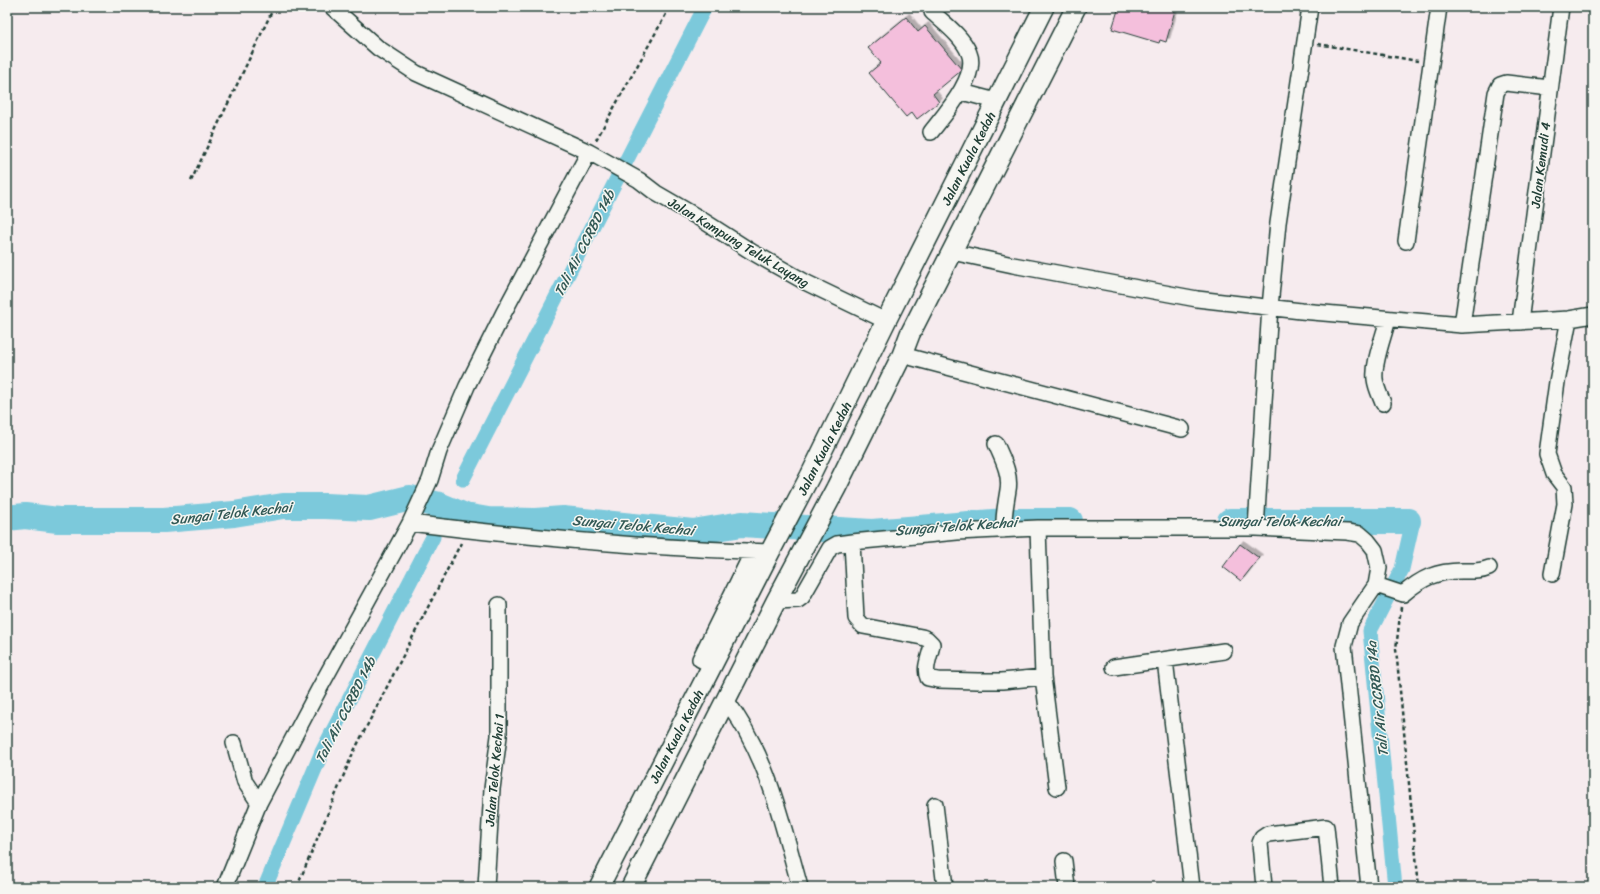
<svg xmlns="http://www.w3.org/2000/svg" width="1600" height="894" viewBox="0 0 1600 894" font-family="Sriracha,sans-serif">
<defs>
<filter id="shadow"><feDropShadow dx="3.5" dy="-3.5" stdDeviation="0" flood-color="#0004"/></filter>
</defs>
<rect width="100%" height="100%" fill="#f6ebee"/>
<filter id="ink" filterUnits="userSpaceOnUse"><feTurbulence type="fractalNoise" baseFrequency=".025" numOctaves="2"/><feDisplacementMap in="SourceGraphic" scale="8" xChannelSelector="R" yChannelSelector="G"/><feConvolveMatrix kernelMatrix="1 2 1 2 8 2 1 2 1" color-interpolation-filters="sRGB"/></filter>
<g filter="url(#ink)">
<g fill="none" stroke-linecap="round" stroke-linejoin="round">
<path stroke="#7cc9db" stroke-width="15" d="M463,479L705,7
M265,887L322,752L433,537
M1395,887L1370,631L1402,569L1412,525L1408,521"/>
<path stroke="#7cc9db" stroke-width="26" d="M7,518L25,516L58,520H164L234,514L283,506H325L369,508L410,498L439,505L465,516L488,520L535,521L563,519L693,532L742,524L872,532L1005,521H1070
M1230,521H1408"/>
</g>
<path fill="#f4bfdc" stroke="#1f3d34" filter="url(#shadow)" d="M1119,7H1176L1166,42L1160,40L1159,43L1112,29Z
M906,17L918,32L925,26L962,70L933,94L939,102L917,119L912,112L906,117L869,73L881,63L868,48Z
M1240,544L1259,558L1241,581L1223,567Z"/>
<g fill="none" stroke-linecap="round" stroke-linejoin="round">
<g stroke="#1f3d34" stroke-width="18">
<path id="minor" d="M332,7L378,48L416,73L589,152L639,180L656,193L699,218L752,252L807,283L886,321
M962,92L996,101
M931,132C944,115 979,76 969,53C963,37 945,24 932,12
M1406,241L1439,7
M952,252L1013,265L1197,299L1301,311L1462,325L1569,319L1593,315
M1520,322L1561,7
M1462,325L1496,93L1500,85L1506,83L1550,88
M902,355L1182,429
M1383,403C1380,395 1376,388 1375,379C1373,362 1384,336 1388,319
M996,444C1002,458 1011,474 1008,490C1006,504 1003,516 1004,530
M410,523C529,538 650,548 770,552
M1038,528L1043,677L1057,787
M1256,528L1270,307L1278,223L1310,7
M852,542L856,618L863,626L922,637L927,639L932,644C931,654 923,668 928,678L938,680L978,681H1002L1043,677
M1552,574L1565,504L1564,487L1554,474L1547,454L1557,382L1569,319
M1376,585L1403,594C1422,578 1436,571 1462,571C1472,571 1480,572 1489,568
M776,601L798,600L802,597L830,548L837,544L852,542L957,532L1038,528H1256L1347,532L1360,534L1368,541L1375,550L1379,568L1376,585L1350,623L1344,646L1369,887
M1165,660L1192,887
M713,666L700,659L753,551
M1114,667L1224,651
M726,700C769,758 781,820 800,887
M234,743L245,782L259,803
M935,805L945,887
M1064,861L1067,887
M225,887L259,803L318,691L410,523L430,480L439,451L467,386L503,314L589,152
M486,887L492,789L499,736V605
M1264,887L1260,843L1262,838L1268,834L1326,827L1332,887"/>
</g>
<g stroke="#1f3d34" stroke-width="22">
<path id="major" d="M599,887L770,552L810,476L886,321L1044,7
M631,887L776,601L836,488L902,355L910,334L1076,7"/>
</g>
<path stroke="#1f3d34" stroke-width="2.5" stroke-dasharray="4 3" stroke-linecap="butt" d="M1318,44L1418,61
M596,140L670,7
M191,181L274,7
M1401,607L1396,649L1419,887
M297,887L353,753L461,543"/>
<use href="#minor" stroke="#f6f6f2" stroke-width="15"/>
<use href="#major" stroke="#f6f6f2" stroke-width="19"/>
</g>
</g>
<g text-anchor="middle" stroke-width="3" stroke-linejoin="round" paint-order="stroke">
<g font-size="13" fill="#1f3d34" stroke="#f6f6f2">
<text transform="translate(968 158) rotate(-63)" y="5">Jalan Kuala Kedah</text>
<text transform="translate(1540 165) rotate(-83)" y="5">Jalan Kemudi 4</text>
<text transform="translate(739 242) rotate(31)" y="5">Jalan Kampung Teluk Layang</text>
<text transform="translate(824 448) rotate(-63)" y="5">Jalan Kuala Kedah</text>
<text transform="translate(676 736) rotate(-63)" y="5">Jalan Kuala Kedah</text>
<text transform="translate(494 770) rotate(-85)" y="5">Jalan Telok Kechai 1</text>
</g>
<g font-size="14" font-style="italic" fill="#325955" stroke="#f6f6f2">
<text transform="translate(584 243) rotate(-63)" y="5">Tali Air CCRBD 14b</text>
<text transform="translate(231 513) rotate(-6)" y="5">Sungai Telok Kechai</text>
<text x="1280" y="526">Sungai Telok Kechai</text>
<text transform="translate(633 525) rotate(5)" y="5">Sungai Telok Kechai</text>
<text transform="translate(956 526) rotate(-4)" y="5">Sungai Telok Kechai</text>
<text transform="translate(1377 699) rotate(-96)" y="5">Tali Air CCRBD 14a</text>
<text transform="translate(345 710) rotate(-63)" y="5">Tali Air CCRBD 14b</text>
</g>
</g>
<rect width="1600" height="894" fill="none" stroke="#f6f6f2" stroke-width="24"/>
<rect x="12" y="12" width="1576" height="870" fill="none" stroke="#1f3d34" stroke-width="1.5" filter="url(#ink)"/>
</svg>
